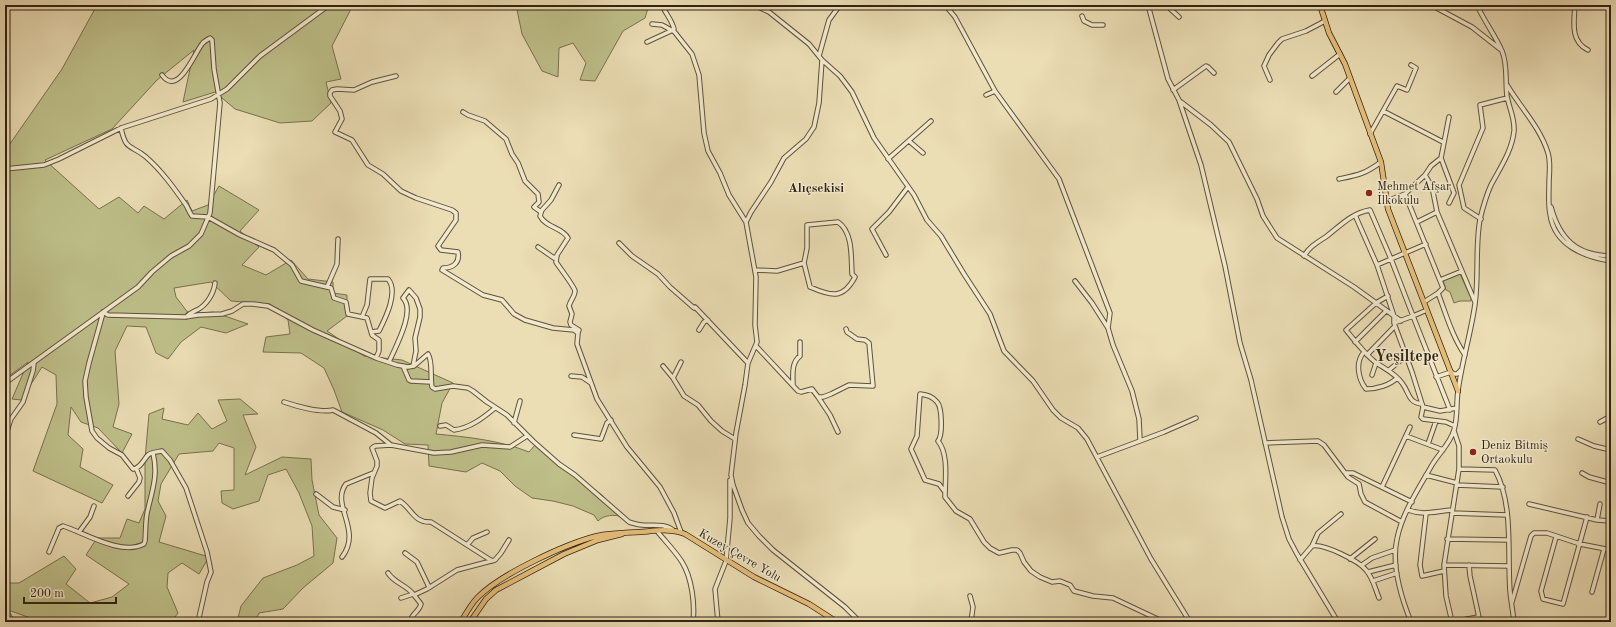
<svg xmlns="http://www.w3.org/2000/svg" width="1616" height="627" viewBox="0 0 1616 627" font-family="'Old Standard TT',serif">
<rect width="100%" height="100%" fill="#ebddb4"/>
<filter id="stains"><feTurbulence type="fractalNoise" baseFrequency=".005" numOctaves="4"/><feColorMatrix values="0 0 0 0 .2 0 0 0 0 .09 0 0 0 0 .02 0 0 0 .5 -.17"/></filter>
<radialGradient id="worn" r=".72"><stop offset=".6" stop-color="#630" stop-opacity="0"/><stop offset="1" stop-color="#630" stop-opacity=".3"/></radialGradient>
<path fill="#bebf89" stroke="#77714e" d="M97,5H353L332,46L341,79L326,82L331,103L312,121L280,123L235,109L215,92L183,102L194,50L157,80L112,129L45,160L99,209L119,197L138,213L144,206L164,219L187,200L192,211L208,205L219,186L259,210L240,231L259,247L242,265L266,275L291,260L308,279L333,282V293L347,295V316L327,331L364,356L402,360L453,383L442,403L436,434C467,437 499,440 529,452L535,445L561,467L602,495L623,517C614,514 604,515 598,521L594,515L573,506L553,501L532,498L515,486L500,471L482,463L466,472L429,466L428,445L405,444L383,430L342,412L334,390L324,368L301,353L263,352L266,337L290,334L288,320L270,304L231,301L211,282L174,288L176,297L189,314L213,312L248,324L226,333L201,327L181,342L168,359L156,353L146,327L127,326L115,351L119,404L113,427L132,434L122,453L98,428L81,422L71,407L68,435L83,449L80,467L113,485L102,503L33,471L57,404L56,375L42,367L21,400L12,399L28,362L5,379V151L62,69Z
M516,5H649L645,18L623,31L595,81L580,80L586,63L573,43L559,48L558,77L542,71L522,34Z
M1460,274L1471,298V301H1460L1454,303L1450,292L1446,290L1443,280Z
M240,399L258,414L243,415L256,447L245,475L282,457L311,459L312,480L319,515L337,538L333,563L303,588L283,609L259,613L255,622H237L241,606L263,578L297,565L314,556L312,526L299,493L286,469L268,475L259,501L233,509L222,503L221,491L234,490V448L219,443L213,451L179,454L161,484L158,501L166,516L159,542L209,557L199,574L182,563L168,573L167,587L178,613L171,622H42L8,610L16,622H5V583H19L64,556L76,569L66,584L90,603L112,597L129,584L86,555L97,538H120L127,519L139,523L145,509V459L149,414L164,408L162,419L188,425L198,413L212,429L227,421L218,400Z"/>
<g fill="none" stroke-linecap="round" stroke-linejoin="round">
<g stroke="#5f523a" stroke-width="5.5">
<path id="minor" d="M662,5C665,13 672,20 674,29L673,30
M754,5L769,12L809,44L822,60L840,76L852,92L874,138L914,195L927,220L941,236L964,274L990,314L1004,351L1033,381L1053,410L1061,418L1078,428L1087,439L1151,559L1190,622
M945,5L955,17L995,91L1059,179L1110,313L1108,328L1113,345L1132,391L1139,419L1140,440
M1148,5L1168,79L1179,100L1201,165L1225,266L1240,343L1251,380L1282,517L1289,539L1297,554L1338,622
M1166,5L1179,17
M1431,5L1472,27L1500,49
M1575,5C1574,22 1570,41 1588,50
M5,9L7,5
M1082,16L1084,21L1092,25H1103
M652,24L662,25L673,31
M647,42L673,30L692,54L699,75L704,133L708,151L720,173L729,195L746,222
M819,56L829,20L840,5
M822,60L819,103L814,127L806,139L784,158L771,182L751,212L746,222L756,277L755,325L757,342L748,363L745,385L736,433L731,475L733,485L742,510L748,523L759,536L773,550L845,607L860,622
M396,76L372,82L354,90L337,89L332,90L330,93V96L340,111L342,119L335,132L352,140L368,165L383,174L401,191L416,198L452,210L456,213V220L438,246L441,250L458,252C460,263 453,268 443,268L442,270L483,295L502,300L514,314L525,320L553,328L574,330L578,333L577,344L597,399L627,447L660,487L674,513L681,532
M1312,76L1340,54
M1270,80L1264,66L1269,55L1278,43L1282,39L1306,31L1325,21
M1507,85C1520,107 1540,127 1548,153C1551,163 1549,173 1549,184C1549,193 1548,205 1550,214C1554,245 1584,257 1611,261
M1173,90L1206,66L1208,67L1214,73
M1336,92L1350,78
M986,95L995,91
M1181,102L1211,125L1229,142L1257,199L1263,216L1277,238L1354,287L1401,321
M1383,111L1443,142
M463,112L468,115L485,121L506,139L512,154L518,163L525,181L538,194L539,202L534,207L541,212
M121,128C126,152 131,144 146,157C162,171 174,188 186,205C188,208 189,212 192,216L208,217L240,235L274,250L292,265L301,281L331,288L334,298L346,302L348,314L367,318L372,335L379,340V351L376,358
M1370,134L1397,86L1407,90L1416,68L1411,65
M909,141L923,153
M1441,158L1454,193L1449,203
M888,159L931,121
M5,169L44,165L59,159L121,128L211,99L227,89L260,56L329,5
M1425,175L1432,187L1437,212L1475,302
M1339,179C1358,175 1365,174 1381,162
M559,185L551,200L542,210L540,216C546,228 562,227 568,238L557,255L556,262C559,267 574,286 575,291C575,296 570,301 569,306L572,314L570,322L571,325L579,330L578,333
M1405,194L1425,175L1431,166L1441,158L1449,117
M1387,201L1405,194L1443,288L1438,293C1446,314 1452,336 1465,355
M1551,207C1560,240 1577,255 1611,256
M1355,215L1377,265L1394,316V323L1412,372L1423,407L1440,411L1457,408
M1481,219L1464,208L1459,185L1483,128L1480,105L1507,98
M838,222C853,232 851,257 852,274L855,277C843,300 831,296 810,287L804,263L807,248V225Z
M1417,222L1437,212
M619,243L632,256L658,274L670,287L694,308L695,307L748,363
M538,247L554,258L557,256
M886,255L872,229L889,212L908,187
M1304,256C1310,246 1318,242 1327,236C1341,225 1352,213 1370,210L1391,259L1426,244
M1377,265L1391,259L1413,316L1427,310
M755,270L777,271L804,263
M1440,280L1462,271
M1075,281L1092,303L1108,328
M327,287L337,264L338,239
M1388,296L1376,303L1346,330C1355,341 1364,353 1375,362C1385,369 1395,373 1402,383C1410,393 1407,402 1422,404
M1424,302L1438,293
M103,312L108,315L185,317L198,315L222,314L232,311L243,304H253L268,306L313,330L376,358L397,365L408,367L414,366L428,354C433,361 430,378 432,387L435,389L453,386L468,388L473,391L487,402L507,415L533,441L559,464L575,475L629,522C633,523 637,525 642,525C652,526 665,523 673,530
M103,313L89,363L85,381L86,397L92,431L97,438L109,448L122,455L133,469C141,468 143,460 148,455C152,452 157,452 162,451L170,460L186,488L207,552L211,572L207,582L198,622
M186,317C190,312 193,312 197,310C207,305 214,293 215,283
M362,317L367,305L370,279H388C399,292 385,319 379,331L371,332
M1394,323L1413,316L1450,410
M699,330L704,322L708,320
M1355,342L1386,311
M756,346L798,391L801,392L812,389L818,397H823L831,394L849,385L873,386L869,343L865,340L857,339L847,332L846,329
M1364,352C1355,362 1358,379 1366,389C1377,389 1390,385 1397,378
M1367,355L1395,326
M389,362C395,348 416,311 403,298L409,290L416,298L420,309V317L415,338L416,351L413,366
M681,362L673,378L684,396L698,405L711,421L722,431L735,439
M403,366L409,380L411,381L431,382
M663,366L673,378
M1389,370L1406,356
M1372,375L1376,363
M571,376L582,377L591,383
M1436,377L1451,372L1454,374H1457L1461,370
M5,383L138,287L152,272L171,256L189,246L201,234L210,213L220,103L214,69L212,40L210,38C207,40 204,41 202,44C194,54 178,97 162,75
M793,385C793,375 791,363 800,356V342
M818,397L830,415L838,432
M284,402C296,406 321,413 333,410L376,433L391,445
M1423,407L1421,417L1423,419L1446,422L1455,426
M1600,422L1611,416
M514,423L520,401
M440,426L446,425L454,430C470,428 483,418 495,408
M574,435L601,439L607,423L611,420
M1406,436L1443,450
M5,437L11,419L23,402L33,371L34,363
M1578,439L1594,446L1611,450
M1265,443L1318,441L1324,445L1345,473H1353L1412,502
M1428,444L1436,421
M1097,457L1164,432L1196,418
M1609,460H1611
M1459,469L1495,470C1514,505 1507,553 1510,591C1511,602 1513,612 1514,622
M1345,473L1348,477L1359,484L1361,494L1365,502L1402,522
M1582,473L1589,477L1611,483
M1426,475L1457,483
M1457,485L1503,487
M1382,487L1410,427
M945,492L939,484L925,480L911,449L917,436L920,394C927,395 932,396 937,402C942,407 943,435 938,441C949,454 945,481 945,497L956,511L970,519L984,542L990,548L999,553L1012,550H1017L1020,553L1024,562L1031,571L1040,577L1052,582L1060,581L1070,585L1074,591L1093,596L1113,598L1164,622
M316,494L333,507L345,510
M128,496L139,482L140,478L136,468
M1529,504L1597,520L1611,521
M1408,510C1424,516 1436,511 1452,510
M1452,513L1507,515
M1426,514L1420,565L1422,576L1444,571
M1597,520L1600,504
M657,531C665,541 675,551 682,562C692,578 695,604 693,622
M79,532L90,517L94,506
M1556,537L1541,591L1543,599L1563,604L1587,517
M1447,539L1508,540
M467,545L473,538L487,532
M1312,546L1318,533L1341,514
M49,552L59,528L63,526C85,533 121,556 144,544L145,541C146,530 145,519 148,509C153,488 158,474 153,453
M405,553L417,562L429,587
M342,557C363,530 330,505 346,484L373,473
M1350,559L1375,539
M1300,560L1312,546C1323,543 1359,561 1366,570C1373,578 1375,588 1379,598
M492,561L431,522C414,523 412,509 400,501L385,508L371,501L370,493L372,478L377,466V461L372,448L375,446L391,445L434,453L451,452L482,445L510,447L527,436
M1362,565L1372,558L1395,550
M1444,565L1509,566
M1469,565L1470,576L1480,622
M1368,572L1396,565
M388,573C394,583 407,585 414,595
M1373,581L1397,573
M1592,592L1604,549
M970,596L973,607L971,622
M401,598L413,594
M1512,602L1531,536L1534,533H1547L1580,544L1611,550
M410,622C411,614 419,612 421,604L414,595L427,589L457,570L495,560L501,553L509,540
M718,622L715,589L726,561L730,518V480
M1411,622C1401,597 1391,565 1397,539C1402,513 1419,488 1432,465C1439,453 1450,444 1454,430C1458,417 1456,404 1458,391C1462,361 1471,333 1475,304C1479,276 1475,247 1480,219C1483,207 1486,196 1491,185C1500,168 1512,151 1514,131C1515,118 1509,108 1507,96C1505,82 1508,65 1502,51C1495,35 1484,21 1477,5
M1452,622L1446,596L1444,565L1459,469V446L1454,431
M1452,622L1478,617
M1607,622L1611,610"/>
</g>
<g stroke="#302312" stroke-width="6">
<path id="major" d="M1320,5L1329,33L1345,64L1381,162L1388,209L1458,391
M461,622C466,613 471,604 478,597C501,574 565,544 597,536C611,533 625,533 640,532C654,531 672,528 685,534L754,577L809,604L837,622
M470,622L486,599L496,590L564,554L598,540L622,534"/>
</g>
<use href="#minor" stroke="#f2e9ce" stroke-width="3.5"/>
<use href="#major" stroke="#e6be7a" stroke-width="4.5"/>
</g>
<g fill="#8f2418" stroke="#f2e9ce" stroke-width="1.5">
<circle cx="1369" cy="193" r="4"/>
<circle cx="1473" cy="452" r="4"/>
</g>
<g text-anchor="middle" stroke-width="3" stroke-linejoin="round" paint-order="stroke">
<g font-size="12" fill="#302312" stroke="#f2e9ce" text-anchor="start">
<text x="1377" y="190">Mehmet Afşar<tspan x="1377" dy="14">İlkokulu</tspan></text>
<text x="1481" y="449">Deniz Bitmiş<tspan x="1481" dy="14">Ortaokulu</tspan></text>
</g>
<g font-size="12" fill="#302312" stroke="#f2e9ce">
<text transform="translate(740 555) rotate(30)" y="4">Kuzey Çevre Yolu</text>
</g>
<g font-size="13" font-weight="bold" fill="#302312" stroke="#f2e9ce">
<text x="816" y="192">Alıçsekisi</text>
</g>
<g font-size="16" font-weight="bold" fill="#302312" stroke="#f2e9ce">
<text x="1407" y="361">Yeşiltepe</text>
</g>
</g>
<rect width="1616" height="627" fill="none" stroke="#ebddb4" stroke-width="20"/>
<rect x="6" y="6" width="1604" height="615" fill="none" stroke="#302312" stroke-width="2"/>
<rect x="10" y="10" width="1596" height="607" fill="none" stroke="#302312"/>
<path d="M24 597v6h92v-6" fill="none" stroke="#302312" stroke-width="2"/>
<text x="30" y="597" font-size="12" fill="#302312" stroke="#f2e9ce" stroke-width="3" paint-order="stroke">200 m</text>
<rect width="100%" height="100%" filter="url(#stains)"/>
<rect width="100%" height="100%" fill="url(#worn)"/>
</svg>
